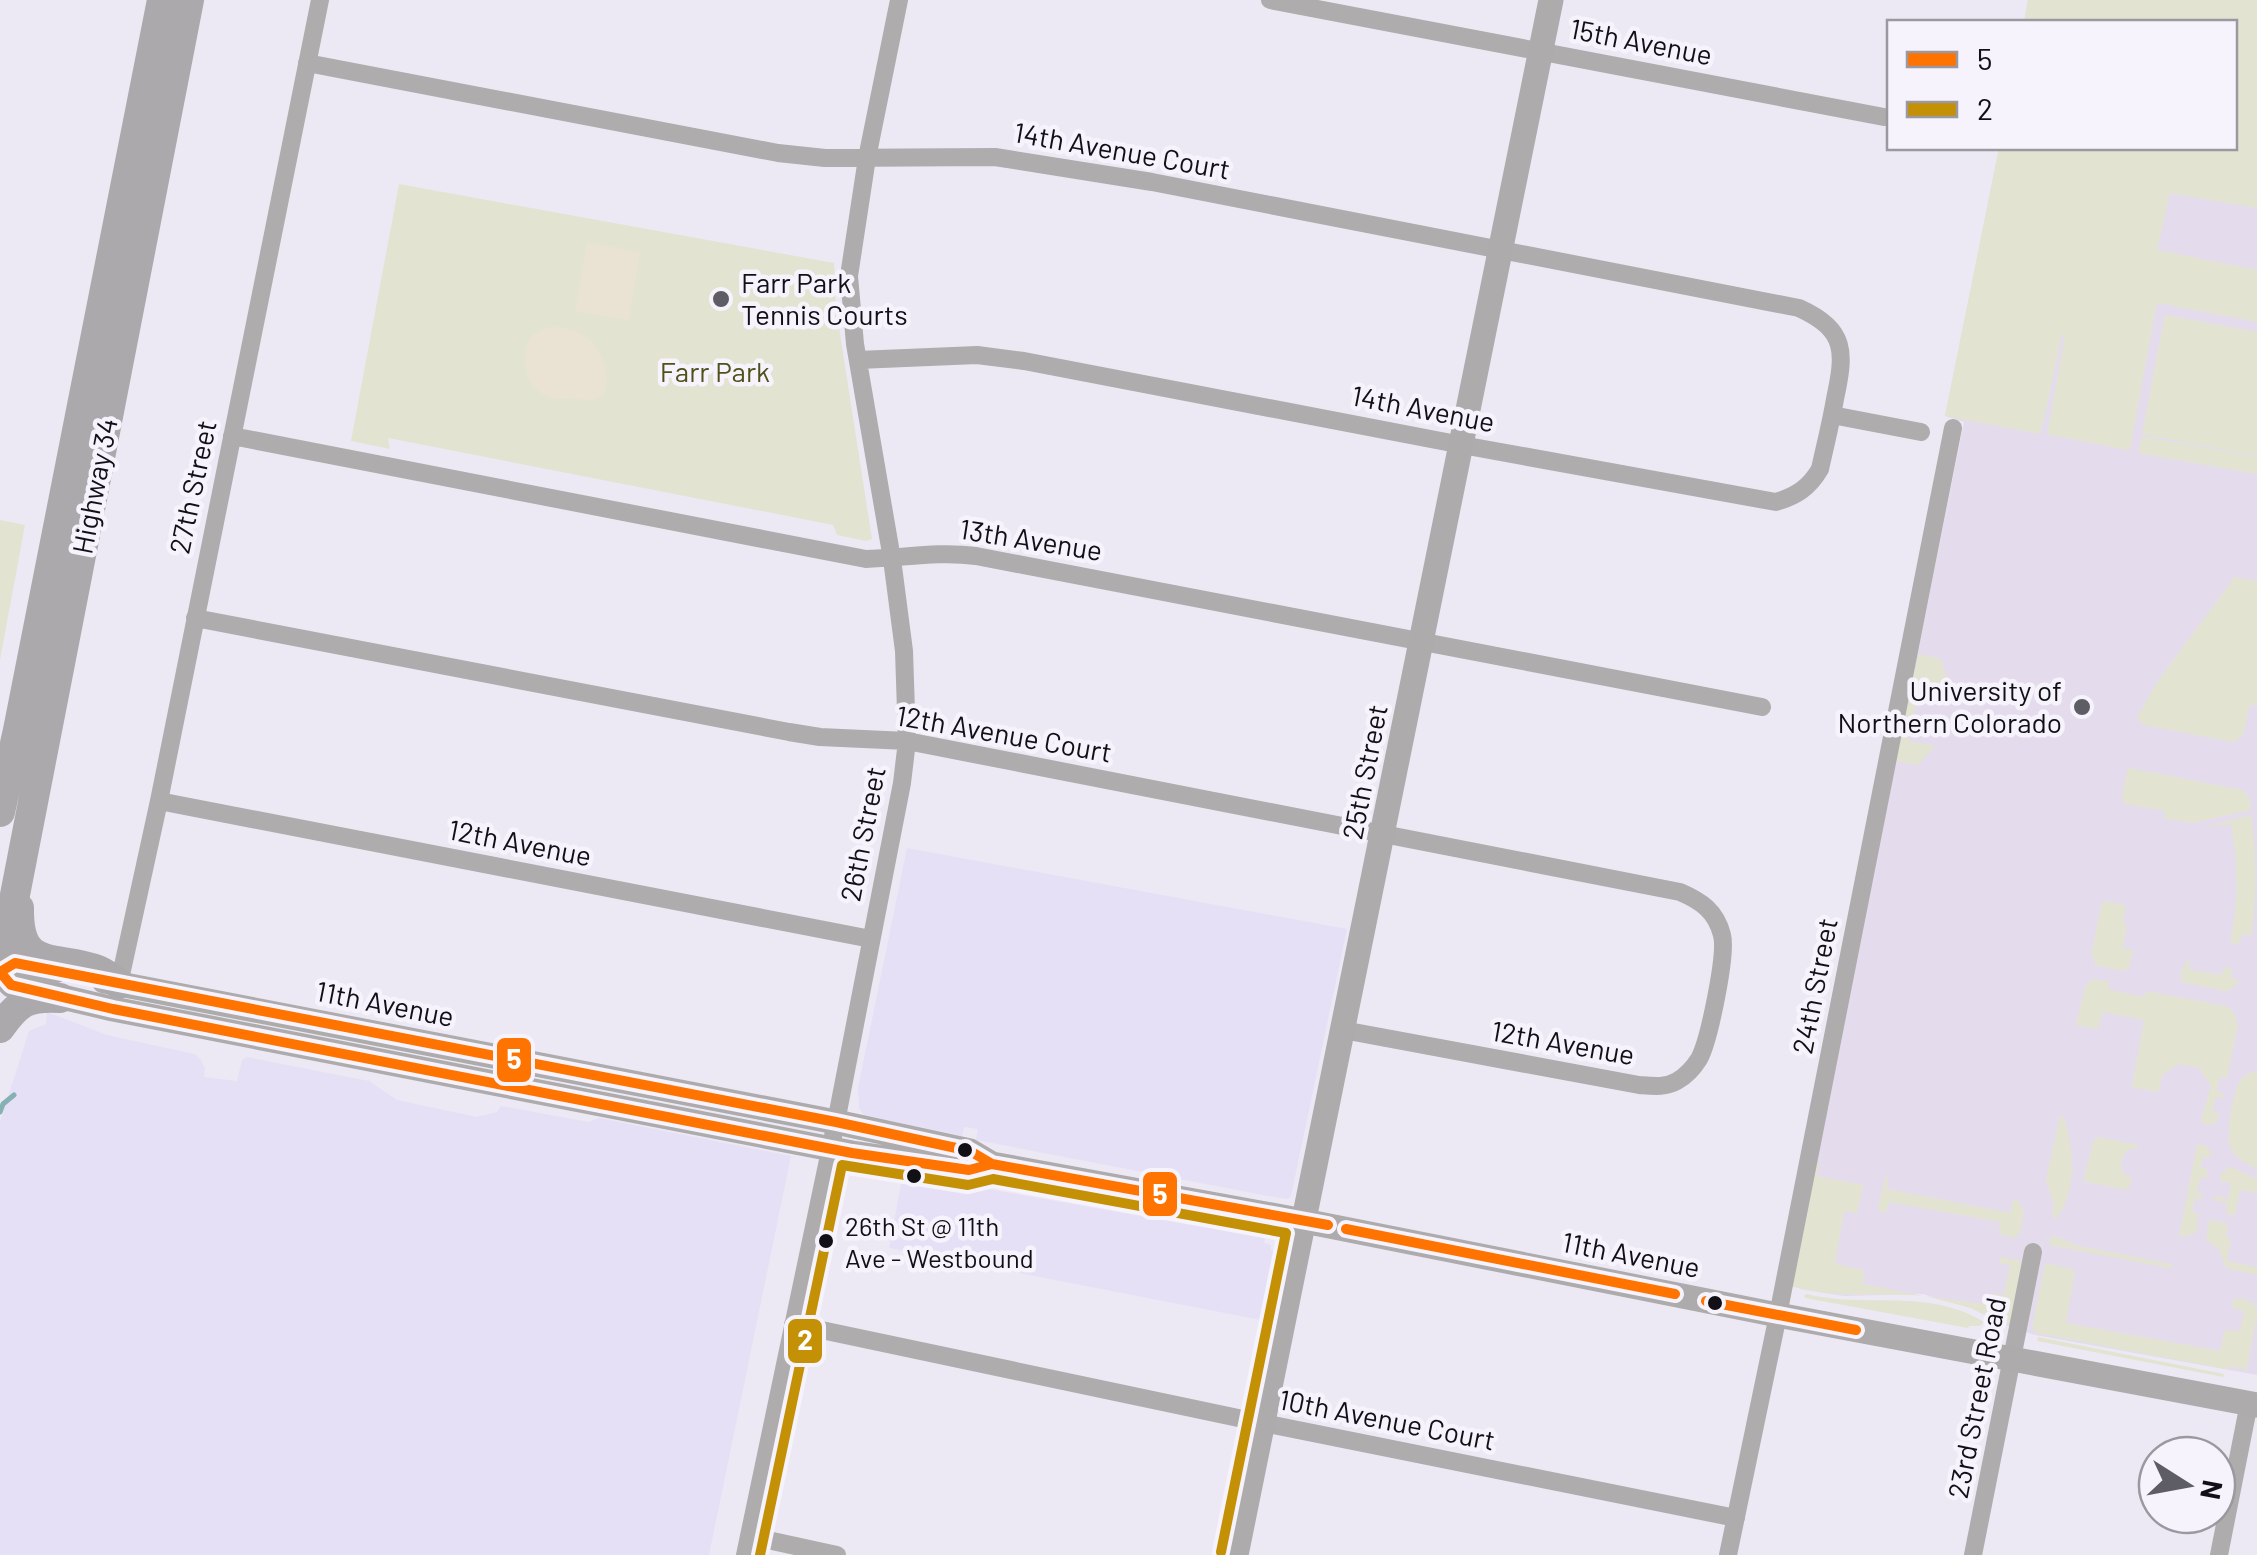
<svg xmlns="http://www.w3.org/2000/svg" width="2257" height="1555" viewBox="0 0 2257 1555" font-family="Barlow,sans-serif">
<rect width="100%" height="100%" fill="#ece9f4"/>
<path fill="#e5e0f5" d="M907,848L1347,929L1291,1196L1288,1199L1268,1196L976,1140L978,1129L964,1127L962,1136L864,1115L859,1108L858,1088Z
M47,1012L107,1035L195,1054L201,1060L205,1069L204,1077L237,1081L242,1060L247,1057L369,1081L397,1100L477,1117L497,1112L501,1106L589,1122L599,1118L791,1156L709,1555H0V1122L29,1031L46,1024Z
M903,1174L1265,1238L1264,1243L1271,1245V1250L1275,1251L1261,1320L889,1248Z"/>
<path fill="#e4dcec" d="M2028,0H2257V1375L2035,1335L2002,1324L1971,1308L1923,1294L1844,1296L1800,1289L1811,1186L1964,422L1945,416L1999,148H2234V22H2024Z"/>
<path fill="#e3e3d2" d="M2028,0H2257V208L2170,193L2157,250L2257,270V322L2159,303L2156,306L2130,449L2127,450L2047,434L2065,336L2062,334L2045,415H2040L2044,416L2040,434L1945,416L1999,148H2234V22H2024Z
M399,184L834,263L836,308L872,539L866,541L837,535L833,525L388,438L390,449L351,441Z
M2165,315L2257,332V456L2142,434Z
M2142,436L2257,457V474L2138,453Z
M0,520L25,525L0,660Z
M2235,577L2257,581V705H2250L2243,735L2233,742L2144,725L2137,718L2157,682Z
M1918,654L1941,659L1948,684L1947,692L1919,688L1908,741L1935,746L1918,765L1897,761L1896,759Z
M2128,768L2242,790L2249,797L2251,810L2193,823L2164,818L2165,811L2125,804L2122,797Z
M2250,815C2257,836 2257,909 2251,936L2242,934L2240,944L2230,942C2239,904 2238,861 2231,824L2202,828Z
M2102,901L2126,905L2123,924L2127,926L2123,948L2133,950L2129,968L2123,971L2095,965L2094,959L2091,956Z
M2187,960L2190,961L2189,970L2222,975L2224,967L2232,969L2231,978L2239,980C2237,986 2231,990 2225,991L2182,982C2178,973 2184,968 2187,960Z
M2093,979L2109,982V990L2145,997L2146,991L2225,1006L2233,1011L2238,1025L2227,1078L2219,1077L2217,1092L2224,1094L2223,1098L2215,1097L2213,1112L2220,1114L2215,1124L2206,1125L2201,1120L2211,1086L2199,1068L2178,1064L2162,1075L2158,1092L2132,1087L2144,1020L2102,1012L2098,1029L2076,1025L2085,987Z
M2257,1071V1169C2247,1164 2236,1159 2231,1149C2225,1137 2233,1088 2242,1078C2246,1074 2252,1072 2257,1071Z
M2060,1116L2064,1118C2074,1150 2078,1192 2055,1220L2053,1218V1201L2046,1180Z
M2098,1137L2138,1145V1149L2132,1148L2123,1155L2121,1168L2126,1176L2132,1178L2128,1190L2086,1182L2084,1178L2093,1142Z
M2197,1144L2208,1146L2211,1153L2210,1157H2203L2201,1168L2208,1169L2206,1178H2200L2197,1192L2203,1194L2202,1199L2195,1198L2192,1212L2199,1214L2196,1226L2199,1227L2194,1234L2179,1237Z
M1816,1160L1819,1164L1817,1176L1863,1185L1857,1213L1844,1211L1835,1264L1864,1270L1863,1284L1923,1296C1876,1292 1837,1299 1790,1286Z
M2230,1167L2257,1179V1193L2240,1190L2235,1215L2226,1214L2227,1203L2214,1200L2215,1196L2228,1199L2231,1183L2219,1181L2222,1173Z
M1886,1176L1888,1178L1887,1189L2010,1213L2013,1200H2018L2024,1212L2020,1233L2014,1238L1999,1234L2000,1222L1889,1202L1886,1212L1881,1213L1878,1207Z
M2212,1220L2228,1224L2226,1237L2231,1239L2227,1261L2257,1267V1275L2226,1268L2219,1250L2206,1239L2209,1222Z
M2056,1236L2075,1245L2171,1264L2173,1267L2170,1268L2049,1245L2051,1237Z
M2000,1257L2019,1260L2023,1266L2011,1323L2002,1324L1971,1308L1926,1296L1989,1305L1992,1294L2004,1295L2010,1265L2000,1263Z
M2045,1263L2075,1270L2066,1323L2220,1351L2225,1330L2240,1331L2244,1311L2233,1308L2232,1301L2237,1298C2248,1300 2257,1301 2257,1315L2246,1372L2244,1369L2231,1367L2226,1369L2036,1333L2032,1328Z
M1806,1294C1868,1309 1926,1287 1984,1322L1980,1326H1969L1968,1328L1805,1298L1804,1296Z
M2038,1337L2224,1374L2223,1377L2037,1341Z"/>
<path fill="#eae3d4" d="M587,243L640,252L629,320L575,311Z
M550,327C564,327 582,331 593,343C602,354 617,390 597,398C591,401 581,399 574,399C567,398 557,400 551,398C527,390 518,360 530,339C534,332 543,330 550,327Z"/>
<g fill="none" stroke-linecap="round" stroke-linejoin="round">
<path stroke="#85b1b4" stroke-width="5" d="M0,1112L3,1104L14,1095"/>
<path stroke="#aeacad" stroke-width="18" d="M1270,0L1884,117
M307,63L778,153L825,158L995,157L1152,182L1799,308C1847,330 1845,352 1835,399C1831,423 1825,446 1820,469C1809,488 1796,496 1776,502L1462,445L1024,361L977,355L858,360
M1832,415L1921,432
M232,436L866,559C903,558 938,551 976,556L1762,707
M195,618L789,732L820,737L907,741L1680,892C1701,901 1716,911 1722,935C1727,954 1709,1041 1699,1059C1694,1067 1686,1076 1677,1081C1665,1088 1652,1086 1639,1085L1343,1030
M159,801L871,939
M119,984L159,801L320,0
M793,1324L1243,1419L1736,1518
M749,1536L837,1555
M745,1555L836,1122L902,783L907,741L904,651L892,559L855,344L849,276L867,158L899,0
M1728,1555L1778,1315L1953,428
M1973,1555L2033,1252
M2219,1555L2249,1403"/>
<path stroke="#aeabad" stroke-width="25" d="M55,971L15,963L0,972L11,985L113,1009L852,1153L969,1170L992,1164
M104,981L836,1122L970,1151L992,1164L1304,1221L1778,1315L2257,1405
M1236,1555L1551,0"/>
<path stroke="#aca9ad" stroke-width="30" d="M0,812L18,730L162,0
M19,908C18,973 55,954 98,970C105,973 113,979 119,984
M0,972L189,0
M0,1028C18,1002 28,996 60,998"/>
<g stroke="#f6f3fc" stroke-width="18">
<path id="bus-1" d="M15,963L836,1122L970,1151L992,1164L969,1170L852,1153L113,1009L11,985L0,972Z
M992,1164L1328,1225
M992,1164L1328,1225
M1346,1229L1675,1294
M1346,1229L1675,1294
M1706,1301L1856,1330
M1706,1301L1856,1330"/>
</g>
<g stroke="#f6f3fc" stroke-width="18">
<path id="bus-2" d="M760,1555L842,1165L968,1185L993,1179L1286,1233L1221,1552"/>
</g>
<use href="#bus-1" stroke="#ff7300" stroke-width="10"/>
<use href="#bus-2" stroke="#c49006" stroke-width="10"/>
</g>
<g fill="#5e5c64" stroke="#f6f3fc" stroke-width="4">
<circle cx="721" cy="299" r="10"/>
<circle cx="2082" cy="707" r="10"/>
</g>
<g fill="#121017" stroke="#f6f3fc" stroke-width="4">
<circle cx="965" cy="1150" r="9"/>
<circle cx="914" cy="1176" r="9"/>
<circle cx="826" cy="1241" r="9"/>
<circle cx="1715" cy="1303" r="9"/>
</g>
<g text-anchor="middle" stroke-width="9" stroke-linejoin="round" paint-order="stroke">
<g font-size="26" fill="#121017" stroke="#f6f3fc" text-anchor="start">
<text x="845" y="1236">26th St @ 11th<tspan x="845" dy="32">Ave - Westbound</tspan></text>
</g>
<g font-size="28" fill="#121017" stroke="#f6f3fc">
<text transform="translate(1641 42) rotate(11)" y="10">15th Avenue</text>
<text transform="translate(1122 151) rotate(10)" y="10">14th Avenue Court</text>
<text transform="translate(1423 409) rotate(11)" y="10">14th Avenue</text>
<text transform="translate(95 486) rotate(-79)" y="10">Highway 34</text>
<text transform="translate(193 487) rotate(-78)" y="10">27th Street</text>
<text transform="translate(1031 540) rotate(9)" y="10">13th Avenue</text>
<text transform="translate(1004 734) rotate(10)" y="10">12th Avenue Court</text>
<text transform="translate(1365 772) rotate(-79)" y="10">25th Street</text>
<text transform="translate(863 834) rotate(-79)" y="10">26th Street</text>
<text transform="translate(520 843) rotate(11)" y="10">12th Avenue</text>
<text transform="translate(1815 986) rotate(-79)" y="10">24th Street</text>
<text transform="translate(385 1004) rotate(11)" y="10">11th Avenue</text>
<text transform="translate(1563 1043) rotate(10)" y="10">12th Avenue</text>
<text transform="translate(1631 1255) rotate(11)" y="10">11th Avenue</text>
<text transform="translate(1977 1398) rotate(-79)" y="10">23rd Street Road</text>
<text transform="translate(1387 1420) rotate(11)" y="10">10th Avenue Court</text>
</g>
<g font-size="28" fill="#121017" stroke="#f6f3fc" text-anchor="start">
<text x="741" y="293">Farr Park<tspan x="741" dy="32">Tennis Courts</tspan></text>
<text x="2062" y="701" text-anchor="end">University of<tspan x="2062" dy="32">Northern Colorado</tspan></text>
</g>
<g font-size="28" fill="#4f5119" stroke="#f6f3fc">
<text x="715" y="382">Farr Park</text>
</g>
</g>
<g stroke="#f6f3fc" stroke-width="4">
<rect x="495" y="1036" width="38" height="48" rx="10" fill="#ff7300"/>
<rect x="1141" y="1170" width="38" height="48" rx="10" fill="#ff7300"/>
<rect x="786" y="1317" width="38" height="48" rx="10" fill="#c49006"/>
</g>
<g font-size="28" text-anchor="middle" font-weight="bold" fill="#fff">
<text x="514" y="1069">5</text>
<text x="1160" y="1204">5</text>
<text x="805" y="1350">2</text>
</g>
<rect x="1887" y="20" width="350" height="130" fill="#f6f3fc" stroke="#9b98a0" stroke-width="2.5"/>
<rect x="1907" y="52" width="50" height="15" fill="#ff7300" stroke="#9b98a0" stroke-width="2.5"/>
<text x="1977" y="70" font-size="30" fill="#121017">5</text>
<rect x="1907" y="102" width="50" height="15" fill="#c49006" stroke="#9b98a0" stroke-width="2.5"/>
<text x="1977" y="120" font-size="30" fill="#121017">2</text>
<g transform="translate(2187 1485) rotate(101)"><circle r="48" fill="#f6f3fc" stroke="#9b98a0" stroke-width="2.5"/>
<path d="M0-8L18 38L0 25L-18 38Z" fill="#5e5c64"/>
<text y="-15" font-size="28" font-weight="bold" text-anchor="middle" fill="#121017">N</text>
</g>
</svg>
